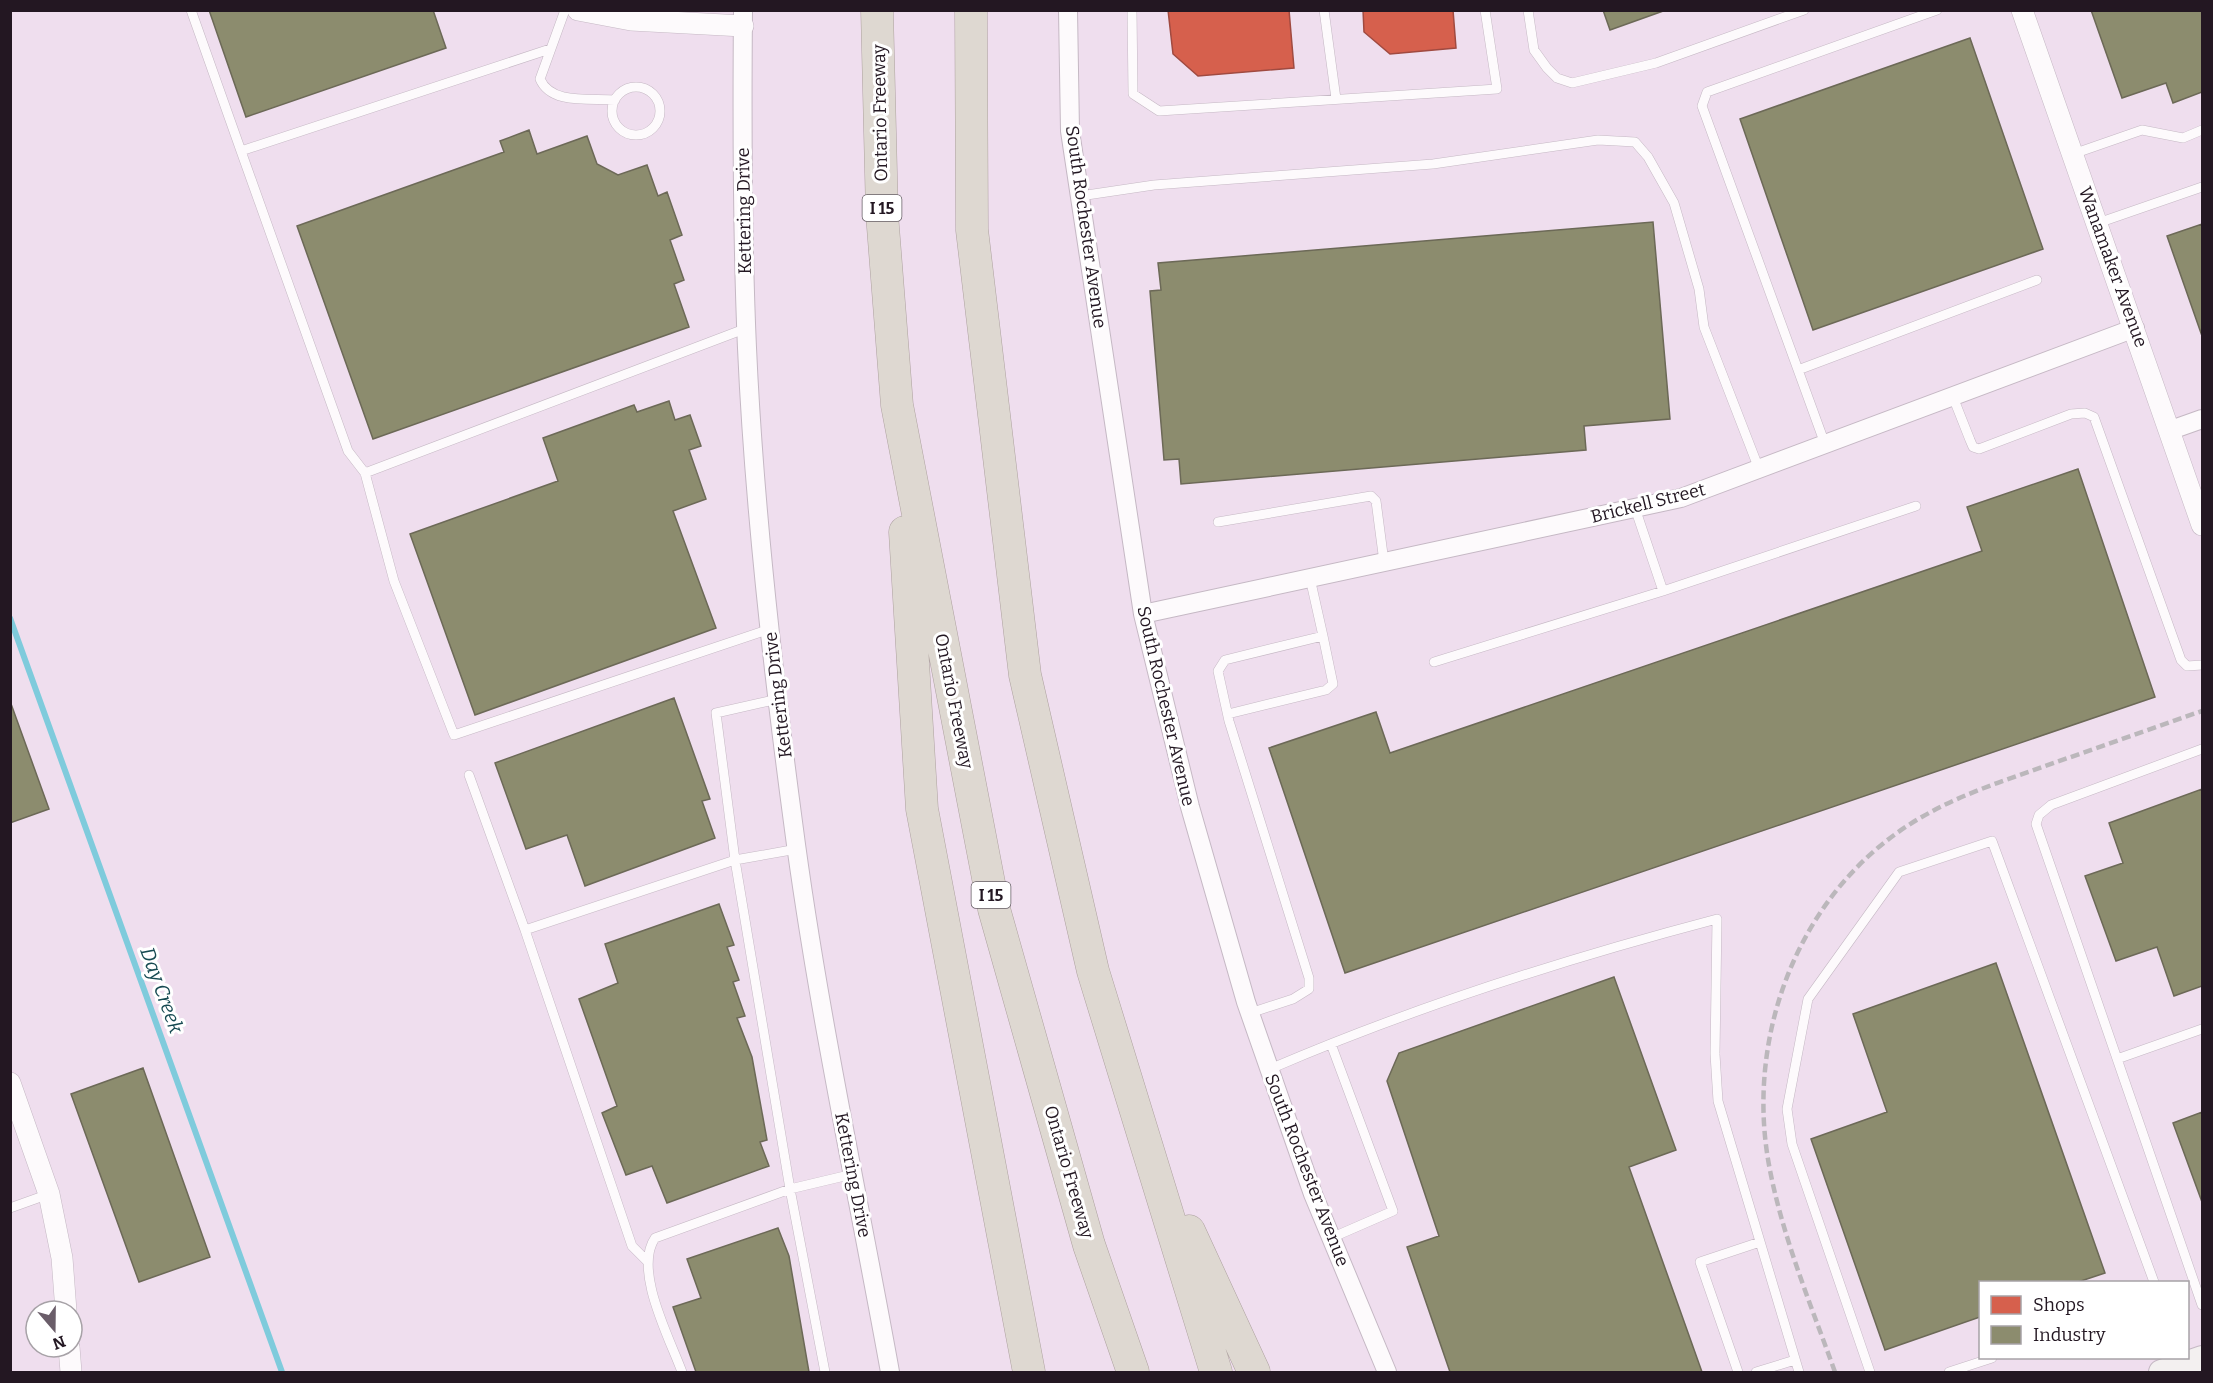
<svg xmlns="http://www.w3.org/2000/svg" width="2213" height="1383" viewBox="0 0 2213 1383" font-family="Bitter,serif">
<rect width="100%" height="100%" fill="#efdeee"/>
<path fill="#d6604d" stroke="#a04a40" stroke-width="1.5" d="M1168,10H1289L1294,68L1198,76L1173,54Z
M1363,10H1453L1456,48L1390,54L1364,32Z"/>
<path fill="#8c8c6e" stroke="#6c6957" stroke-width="1.5" d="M209,10H433L446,48L246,117Z
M1603,10H1666L1610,30Z
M2091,10H2202V92L2173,103L2166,83L2122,98Z
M1970,38L2043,249L1813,330L1740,119Z
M529,130L537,154L587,136L597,164L618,175L647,165L658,196L667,192L682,235L670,240L684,280L674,284L689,327L373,439L297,226L504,152L500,141Z
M1653,222L1670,419L1584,426L1586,450L1181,484L1179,459L1164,460L1150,291L1161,290L1158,263Z
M2202,224V336L2167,236Z
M669,401L675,420L690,415L701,446L689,450L706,499L673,511L716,628L475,715L410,534L558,481L543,438L634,405L637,412Z
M2078,469L2155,697L1345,973L1269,748L1376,712L1390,753L1982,551L1967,507Z
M674,698L710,799L702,801L715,838L585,886L567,835L526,849L495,763Z
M10,701L49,809L10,823Z
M2202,789V986L2174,996L2157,947L2116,961L2085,876L2123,863L2109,823Z
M719,904L734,945L727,947L739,980L733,982L745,1016L737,1018L752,1057L767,1140L760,1142L769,1166L667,1203L652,1166L626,1175L602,1113L617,1106L579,999L618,983L605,944Z
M1996,963L2105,1273L2078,1282H1980V1317L1885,1350L1811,1139L1887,1112L1853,1014Z
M1614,977L1676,1150L1629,1167L1702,1372H1450L1407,1247L1439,1236L1387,1081L1399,1053Z
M143,1068L210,1257L139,1282L71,1094Z
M2202,1112V1202L2173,1123Z
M778,1228L789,1256L809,1372H696L673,1307L701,1298L687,1259Z"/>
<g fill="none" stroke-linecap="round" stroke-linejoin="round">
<path stroke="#7fcbdc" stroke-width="6" d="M10,618L282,1372"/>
<g stroke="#c5b8c4" stroke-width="10">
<path id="service" d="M191,10L241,151
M565,10L540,79C551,105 590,98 615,100
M1132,10L1133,94L1159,111L1497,89L1485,10
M1324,10L1336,99
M1528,10L1534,50L1547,68L1557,78L1572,83L1656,63L1804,10
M550,49L241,151L348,451L365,473L747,328
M612 111a24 24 0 1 1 48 0a24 24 0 1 1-48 0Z
M2073,154L2142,130L2183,138L2202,130
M1080,196L1154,185L1433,164L1598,140L1635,142L1648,157L1674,203L1699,289L1704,327L1759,469
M2098,223L2202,187
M1798,370L2037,280
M1953,397L1970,440L1973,447L1979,449L2071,414L2085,413L2094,417L2181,660L2187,666L2202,665
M1825,444L1702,106L1707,92L1937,10
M365,473L394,581L454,735L770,629
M1218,522L1371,496L1376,501L1384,562
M1663,591L1916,506
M1434,662L1663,591L1635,508
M1228,714L1326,690L1333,684L1323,636
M2202,749L2051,805L2039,815L2036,824L2202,1305
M469,775L525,930
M797,849L735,860L790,1189L825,1372
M1250,1013L1293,999L1309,989V978L1229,721L1218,671L1225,660L1323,636L1310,578
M1331,1044L1393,1211L1331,1238
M2117,1059L2202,1029
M1270,1069C1414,1007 1565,959 1717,919L1715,1054L1718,1101L1799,1372
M10,1208L49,1194
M648,1262L632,1246L525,930L735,860L716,713L778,699
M682,1372C670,1339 633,1270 655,1238L790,1189L853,1174
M1738,1372L1700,1262L1760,1242
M1756,1372L1795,1360
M1870,1372L1792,1144L1787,1109L1808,999L1899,872L1992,841L2154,1282
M1949,1372L1992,1358"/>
</g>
<g stroke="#c5b8c4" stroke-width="20">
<path id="minor" d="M743,10C742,123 742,236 747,348C754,507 772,665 793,822C817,1007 857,1189 890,1372
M1068,10L1070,131L1143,614L1190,807L1246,1002L1313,1194L1387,1372
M2171,430L2202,419
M1143,614L1681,498L2135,328"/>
</g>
<g stroke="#c5b8c4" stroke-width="22">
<path id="tertiary" d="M578,10L631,20L743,26
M2022,10L2202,525
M10,1083L49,1194L62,1258L66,1311
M69,1347L71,1372"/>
</g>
<g stroke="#c5b8c4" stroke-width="26">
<path id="secondary" d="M2161,1372L2202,1358"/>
</g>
<g stroke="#ada19f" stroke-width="33">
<path id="motorway" d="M877,10L882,214L897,405L994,909L1089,1245L1133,1372
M971,10L972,230L1025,675L1093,971L1216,1372
M905,532L922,809L1029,1372
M1189,1231L1254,1372"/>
</g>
<use href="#service" stroke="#fdfafc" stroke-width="9"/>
<use href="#minor" stroke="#fdfafc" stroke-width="18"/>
<use href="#tertiary" stroke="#fdfafc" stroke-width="21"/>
<use href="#secondary" stroke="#f3f0f0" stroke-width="24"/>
<use href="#motorway" stroke="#ded8d1" stroke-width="32"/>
<path stroke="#bbb7bb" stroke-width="4.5" stroke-dasharray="9 4.5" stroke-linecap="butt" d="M1835,1372C1811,1305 1782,1236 1769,1165C1744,1029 1804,880 1929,813C1965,793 2006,780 2045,766C2097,748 2150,729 2202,711"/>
</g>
<g text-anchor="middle" stroke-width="6" stroke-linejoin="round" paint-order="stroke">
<g fill="#fff" stroke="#655d64" stroke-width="1.5">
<rect x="862.5" y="195" width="39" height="26" rx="4.5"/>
<rect x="971.5" y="882" width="39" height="26" rx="4.5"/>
</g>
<g font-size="16" font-weight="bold" fill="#231722">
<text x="882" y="214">I 15</text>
<text x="991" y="901">I 15</text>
</g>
<g font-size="18" fill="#231722" stroke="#fff">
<text transform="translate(880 113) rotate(-91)" y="6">Ontario Freeway</text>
<text transform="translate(744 211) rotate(-91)" y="6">Kettering Drive</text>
<text transform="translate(1086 227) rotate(82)" y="6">South Rochester Avenue</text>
<text transform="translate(2113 267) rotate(70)" y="6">Wanamaker Avenue</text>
<text transform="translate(1648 503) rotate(-14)" y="6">Brickell Street</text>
<text transform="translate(778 695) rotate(-97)" y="6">Kettering Drive</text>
<text transform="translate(954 701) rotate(79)" y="6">Ontario Freeway</text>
<text transform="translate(1166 706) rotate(77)" y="6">South Rochester Avenue</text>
<text transform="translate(1307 1170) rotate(69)" y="6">South Rochester Avenue</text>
<text transform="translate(1069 1172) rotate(74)" y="6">Ontario Freeway</text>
<text transform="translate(853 1175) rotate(79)" y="6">Kettering Drive</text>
</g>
<g font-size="20" font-style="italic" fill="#174a52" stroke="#fff">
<text transform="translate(162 990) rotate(70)" y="7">Day Creek</text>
</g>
</g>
<rect width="2213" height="1383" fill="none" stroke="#231722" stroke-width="24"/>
<rect x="1979" y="1281" width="210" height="78" fill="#ffffff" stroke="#a7a2a7" stroke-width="1.5"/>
<rect x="1991" y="1296" width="30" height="18" fill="#d6604d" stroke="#a7a2a7" stroke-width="1.5"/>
<text x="2033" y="1311" font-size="18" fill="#231722">Shops</text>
<rect x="1991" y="1326" width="30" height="18" fill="#8c8c6e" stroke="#a7a2a7" stroke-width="1.5"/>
<text x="2033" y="1341" font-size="18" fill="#231722">Industry</text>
<g transform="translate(54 1329) rotate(160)"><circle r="28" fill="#ffffff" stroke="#a7a2a7" stroke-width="1.5"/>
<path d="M0-4.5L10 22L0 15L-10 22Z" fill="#6a5d69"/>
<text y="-9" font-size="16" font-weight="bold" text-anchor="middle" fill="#231722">N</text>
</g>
</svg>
